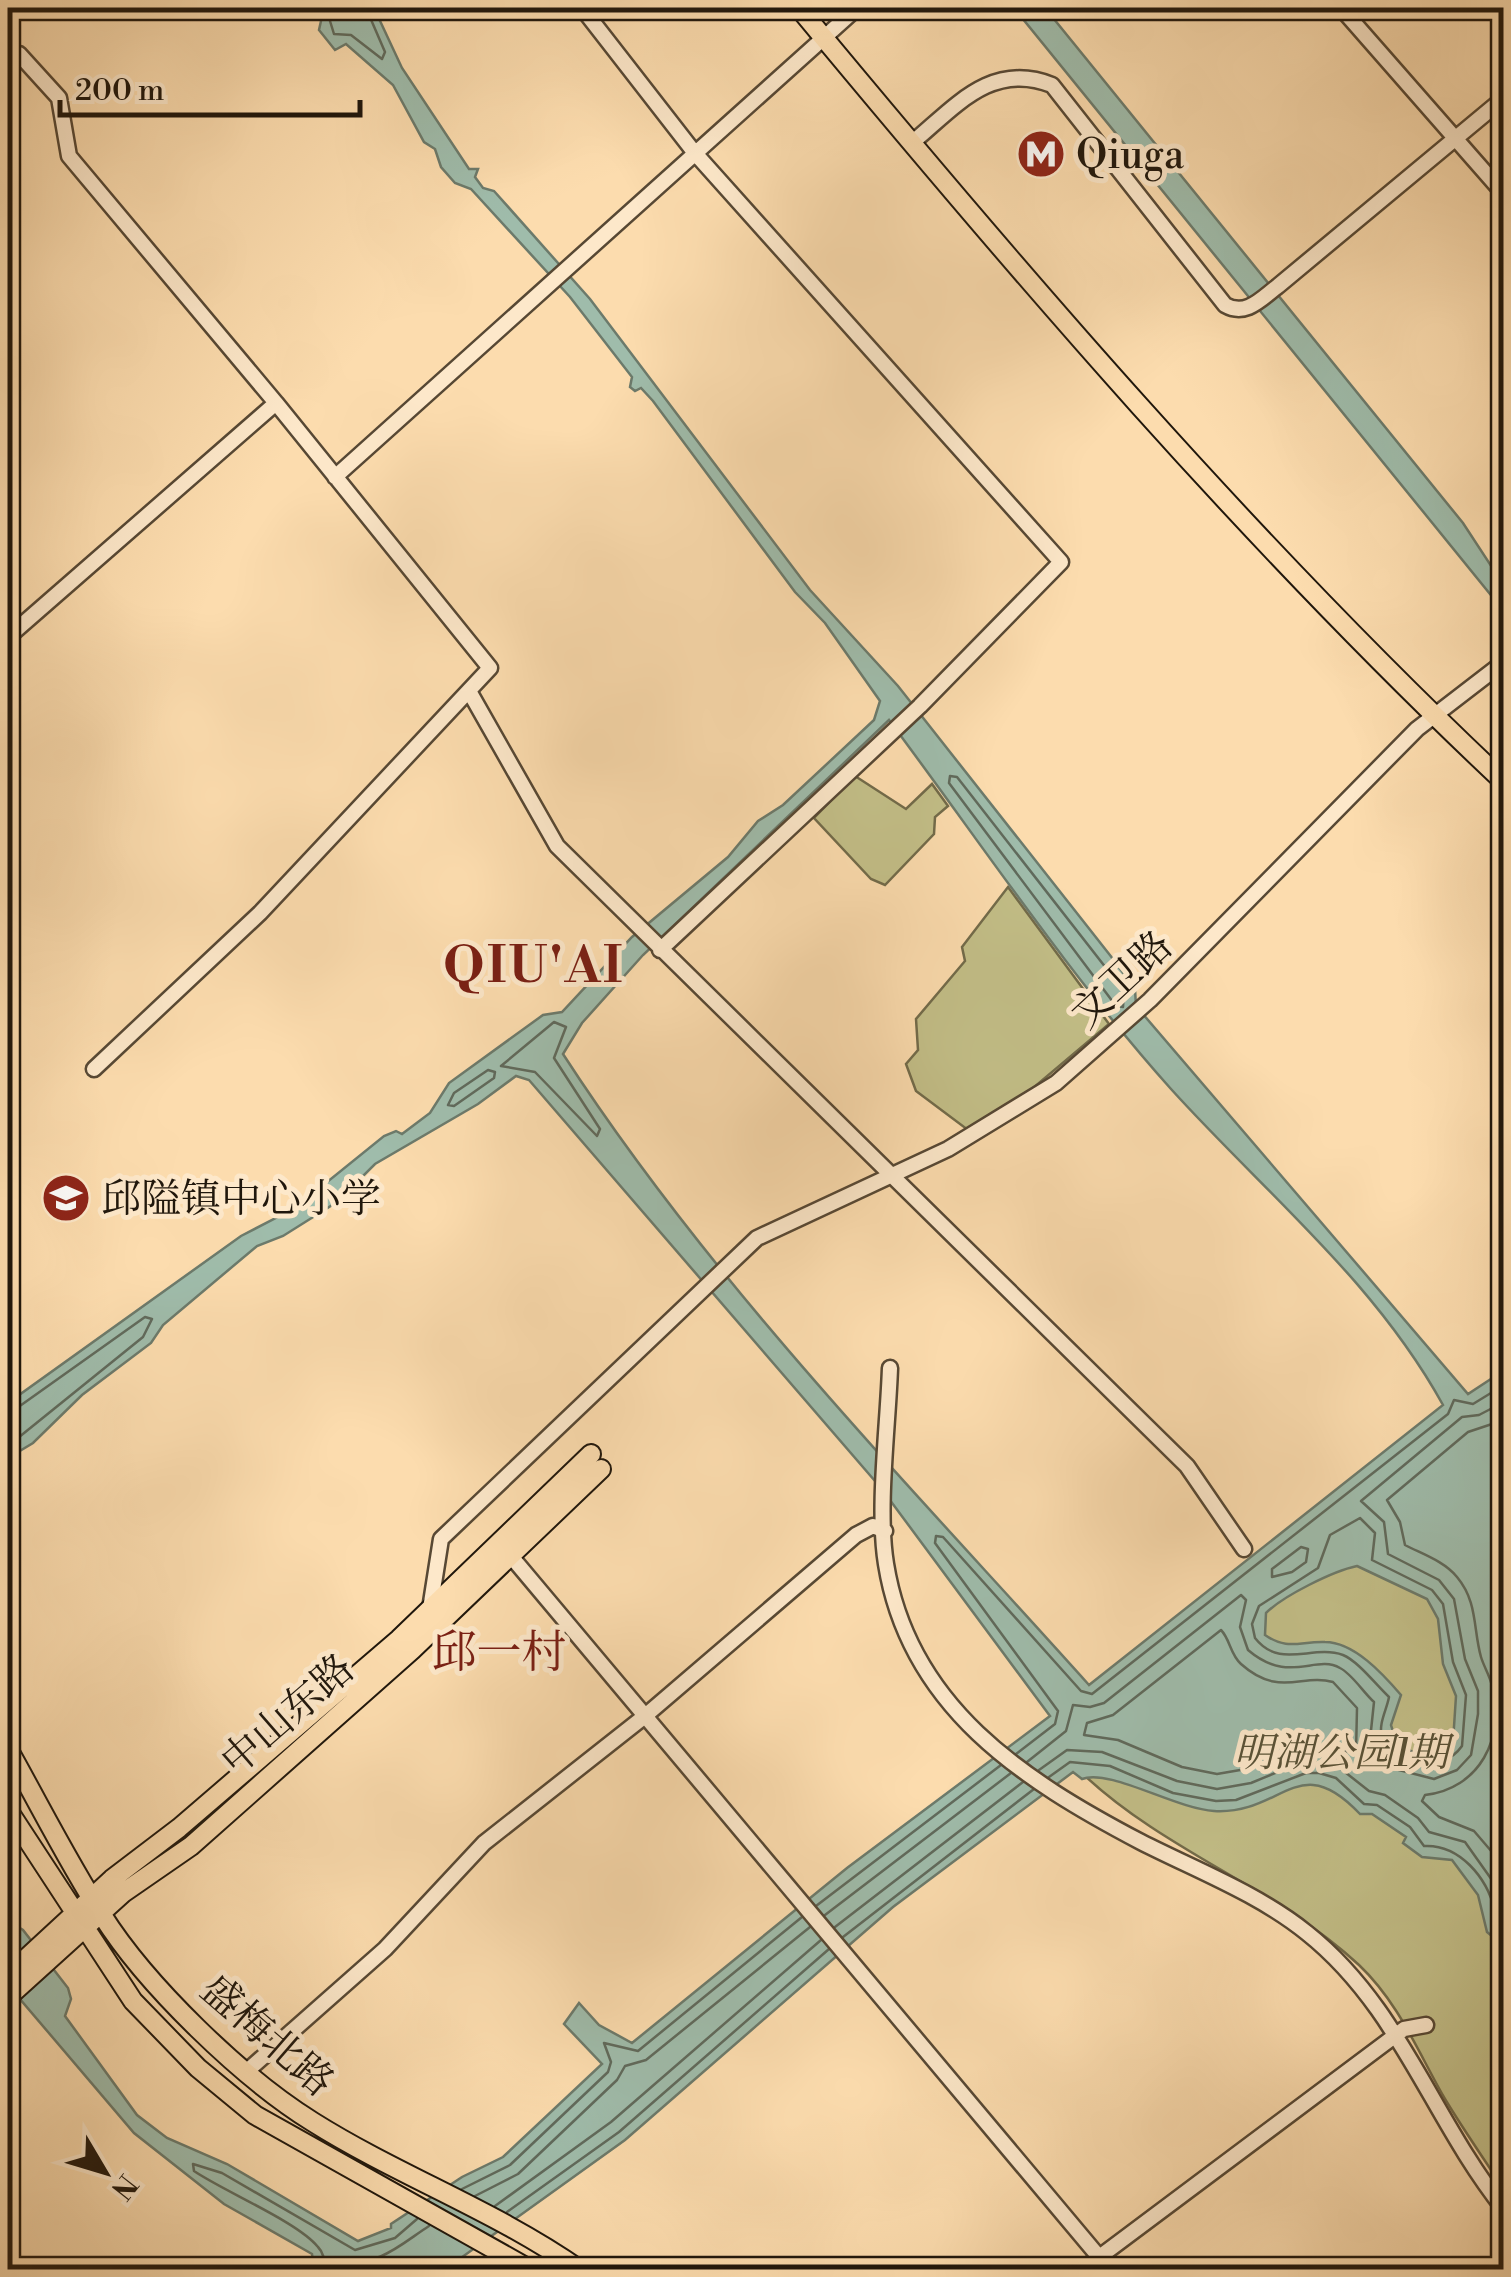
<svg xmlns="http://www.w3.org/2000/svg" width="1511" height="2277" viewBox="0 0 1511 2277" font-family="'Libre Bodoni','Noto Serif SC',serif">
<rect width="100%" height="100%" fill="#fcdcae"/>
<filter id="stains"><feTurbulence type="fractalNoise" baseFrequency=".002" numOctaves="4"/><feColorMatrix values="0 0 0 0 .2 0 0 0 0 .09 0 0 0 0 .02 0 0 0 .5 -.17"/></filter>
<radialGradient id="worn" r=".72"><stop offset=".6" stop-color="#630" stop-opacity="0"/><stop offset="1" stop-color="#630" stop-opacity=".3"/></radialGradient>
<path fill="#c3bf88" stroke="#726b4a" stroke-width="2.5" d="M855,776L906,809L932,784L948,806L935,817L934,834L885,885L871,879L814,818Z
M1008,887L1109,1024L976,1136L916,1091L906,1064L918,1050L916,1019L965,961L962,947Z
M1503,1402V2188C1484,2159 1463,2129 1445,2099C1418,2052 1399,2003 1359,1965C1276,1888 1166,1852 1084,1775L1337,1537Z"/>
<path fill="#9fbcab" stroke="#6c7a6b" stroke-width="2.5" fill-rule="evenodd" d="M315,8H374L402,68L469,169H478L475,177L483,188L494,191L590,299L810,590L898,686L1113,959L1135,989L1136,1006L1468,1394L1503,1371V1945L1487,1932L1478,1895L1452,1860L1422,1857L1403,1843L1406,1837L1372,1814H1360C1298,1748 1283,1815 1214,1811C1176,1809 1109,1768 1082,1779L1073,1772L893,1907L625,2140L458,2260L453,2269L314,2270L312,2254L224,2204L134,2133L8,1985V1921L23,1930L68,1988L71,1999L65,2016L137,2115L167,2138L227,2164L358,2241L391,2228V2224L462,2177L503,2157L602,2064L564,2024L579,2003L599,2025L632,2043L847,1868L1050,1716L881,1488L529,1080L516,1076L478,1104L375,1164L337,1202L283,1236L257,1246L163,1325L151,1343L82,1395L33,1443L8,1458V1403L241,1236L295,1208L384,1136L396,1131L402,1134L430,1113L449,1083L543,1015L562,1012L632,937L728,857L758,821L783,805L874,720L880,701L825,623L795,592L653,401L641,388L635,391L630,387L632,377L570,297L471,189L455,183L441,167L435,149L424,142L393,85L346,44L335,50L319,30L321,21ZM889,720C981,843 1068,974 1171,1089C1265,1193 1374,1280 1443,1405L1089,1685C907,1482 712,1284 563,1054L582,1023L643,955ZM1357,1566L1427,1599L1438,1619L1443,1664L1456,1696L1453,1742C1436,1764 1414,1756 1396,1741L1391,1725L1401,1695C1383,1674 1354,1642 1325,1642C1300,1641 1288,1651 1265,1635L1266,1613C1283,1596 1333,1571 1357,1566Z
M1014,8H1045L1463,523L1503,584V610Z"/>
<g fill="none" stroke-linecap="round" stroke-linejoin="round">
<path stroke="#606a5c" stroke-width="2.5" d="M326,8L334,34L351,35L382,59L385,52L366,8
M950,776L957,777L1124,991L1123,1007L1116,1006L949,783Z
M554,1022L566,1027L554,1058L600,1129L597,1136L535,1072L501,1066Z
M488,1070L495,1072L494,1078L454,1106L448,1105L454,1093Z
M8,1410L17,1408L145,1317L152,1319L143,1337L8,1446
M1504,1420L1468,1432L1387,1500L1400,1522L1405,1545C1422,1554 1444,1561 1457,1577C1478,1602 1473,1629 1481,1657C1484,1667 1490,1676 1492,1686C1506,1738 1479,1789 1425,1795L1422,1801L1439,1817L1474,1831L1504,1866
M1360,1518L1375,1533L1372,1560L1432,1590L1443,1604L1453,1662L1466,1695L1462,1746C1443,1773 1393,1773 1382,1737C1378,1724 1387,1709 1389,1697C1377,1686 1358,1661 1343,1655C1312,1644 1280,1670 1255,1638L1252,1624L1259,1606L1318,1568L1330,1535Z
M1301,1547L1308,1549L1306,1562L1292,1572L1272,1577V1569Z
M1221,1630C1230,1639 1230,1654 1241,1664C1279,1698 1302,1673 1333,1682L1357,1708L1356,1753L1304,1745L1246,1769L1217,1774L1182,1767L1118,1740L1084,1735L1087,1723L1113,1715Z
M1016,1754L1055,1724L1058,1711L935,1543L936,1536L943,1537L1081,1691L1092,1694L1448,1414L1454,1400L1473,1404L1504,1385
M1027,1762L1066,1731L1073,1705L1090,1707L1104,1703L1241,1595L1246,1600L1240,1627L1248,1650C1289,1685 1315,1654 1340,1668C1352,1674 1363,1692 1374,1702L1370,1740L1379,1756L1395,1769L1434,1779L1457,1770L1471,1755L1478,1714V1691L1465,1659L1454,1599L1439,1580L1388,1554L1384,1522L1361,1501L1462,1417L1479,1415L1504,1402
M1039,1770L1067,1750L1102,1752L1177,1781L1217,1789L1251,1783L1304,1761L1336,1765L1369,1791L1385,1795L1418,1818L1429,1832L1465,1842L1504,1897
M1049,1777L1070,1762L1110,1766L1173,1793L1216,1801L1236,1800L1306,1773H1319L1336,1778L1364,1804L1377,1805L1410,1827L1424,1846C1459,1844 1487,1877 1495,1911C1498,1922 1495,1925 1504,1933
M816,1906L1001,1765
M825,1915L1011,1773
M835,1927L1023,1782
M843,1937L1034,1789
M462,2189L510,2165L608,2072L611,2062L604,2043L638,2051L802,1917
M475,2196L518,2174L617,2080L625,2066L646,2060L810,1927
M495,2206L611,2122L821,1940
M507,2212L619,2132L829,1949
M325,2270C325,2261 324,2253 318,2247C298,2222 225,2192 194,2171L193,2164L222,2173L355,2250L395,2238L417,2219
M338,2270L341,2260C378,2268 401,2244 429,2226"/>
<path stroke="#dbbe96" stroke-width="14" stroke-dasharray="14 7" stroke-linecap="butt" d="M8,41L19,54"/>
<g stroke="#574834" stroke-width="19">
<path id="minor" d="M582,8L694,152L1061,562L920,706L660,950
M1341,8L1504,194
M19,54L59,98L69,156L276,403
M913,142C956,106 992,61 1052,85L1225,305C1246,317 1261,299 1278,286L1504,98
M335,477L857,8
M8,637L276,403L490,668L260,913L94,1069
M469,691L557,846L1187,1466L1244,1549
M890,1368C888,1426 877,1509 886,1564C909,1707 1023,1780 1141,1842C1196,1870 1259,1894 1307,1933C1400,2007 1432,2119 1504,2209
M8,1538V1544
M510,1555L1110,2270
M430,1609L441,1539L757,1238L948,1149L1056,1083L1150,1000L1417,729L1504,662
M247,2071L385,1949L484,1843L645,1716L856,1535L873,1526L885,1531
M1082,2270L1404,2029L1426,2025"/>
</g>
<g stroke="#20170c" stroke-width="22">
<path id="major" d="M799,8C1021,276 1250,543 1504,782
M8,1749C39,1804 68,1862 102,1915C146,1985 242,2078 313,2122C399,2176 496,2211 580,2270
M8,1810L133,2001L198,2068L255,2115L531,2270
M8,1975L112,1879L179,1828L399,1639L591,1454
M8,1997L123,1893L191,1846L412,1650L601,1469"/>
</g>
<use href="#minor" stroke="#fde8ca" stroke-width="14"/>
<use href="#major" stroke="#fcdcae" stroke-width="18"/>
<path stroke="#20170c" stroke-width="2.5" stroke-dasharray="18 18" stroke-linecap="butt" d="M8,18L16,8
M8,43L35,8"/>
</g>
<defs>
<g id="metro-disc" transform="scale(2.5)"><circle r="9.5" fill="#8f2418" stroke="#fde8ca"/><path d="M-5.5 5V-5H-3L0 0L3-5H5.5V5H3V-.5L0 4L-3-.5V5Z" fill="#fff"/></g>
<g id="school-disc" transform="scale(2.5)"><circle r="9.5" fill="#8f2418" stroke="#fde8ca"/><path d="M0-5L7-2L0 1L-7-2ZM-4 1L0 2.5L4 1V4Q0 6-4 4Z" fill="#fff"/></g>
</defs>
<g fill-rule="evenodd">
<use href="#metro-disc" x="1041" y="154"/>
<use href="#school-disc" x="66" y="1198"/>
</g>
<g text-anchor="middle" stroke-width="10" stroke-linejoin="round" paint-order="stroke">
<g font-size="40" fill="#20170c" stroke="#fde8ca" text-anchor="start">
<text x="1076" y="168">Qiuga</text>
<text x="101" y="1212">邱隘镇中心小学</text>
</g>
<g font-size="40" fill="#20170c" stroke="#fde8ca">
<text transform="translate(1121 979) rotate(-43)" y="14">文卫路</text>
<text transform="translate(287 1714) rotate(-41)" y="14">中山东路</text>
<text transform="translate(268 2035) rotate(41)" y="14">盛梅北路</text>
</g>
<g font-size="40" font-style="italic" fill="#595237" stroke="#fde8ca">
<text x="1341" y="1766">明湖公园1期</text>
</g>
<g font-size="45" fill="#7a1f14" stroke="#fde8ca">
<text x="499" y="1667">邱一村</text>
</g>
<g font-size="50" font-weight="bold" letter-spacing="2.5" fill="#7a1f14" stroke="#fde8ca">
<text x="534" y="982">QIU'AI</text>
</g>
</g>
<rect width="1511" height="2277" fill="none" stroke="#fcdcae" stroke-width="40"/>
<rect x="10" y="10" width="1491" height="2257" fill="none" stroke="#20170c" stroke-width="5"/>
<rect x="20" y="20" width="1471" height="2237" fill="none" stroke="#20170c" stroke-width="2.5"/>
<g transform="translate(105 2172) rotate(128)" stroke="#fde8ca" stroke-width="8" paint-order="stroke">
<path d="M0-8L18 38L0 25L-18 38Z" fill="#20170c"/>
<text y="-15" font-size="28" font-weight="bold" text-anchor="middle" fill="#20170c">N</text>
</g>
<path d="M60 100v15h300v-15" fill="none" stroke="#20170c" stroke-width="5"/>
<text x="75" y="100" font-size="30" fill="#20170c" stroke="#fde8ca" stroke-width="8" paint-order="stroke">200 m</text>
<rect width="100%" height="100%" filter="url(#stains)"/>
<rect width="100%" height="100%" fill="url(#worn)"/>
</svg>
